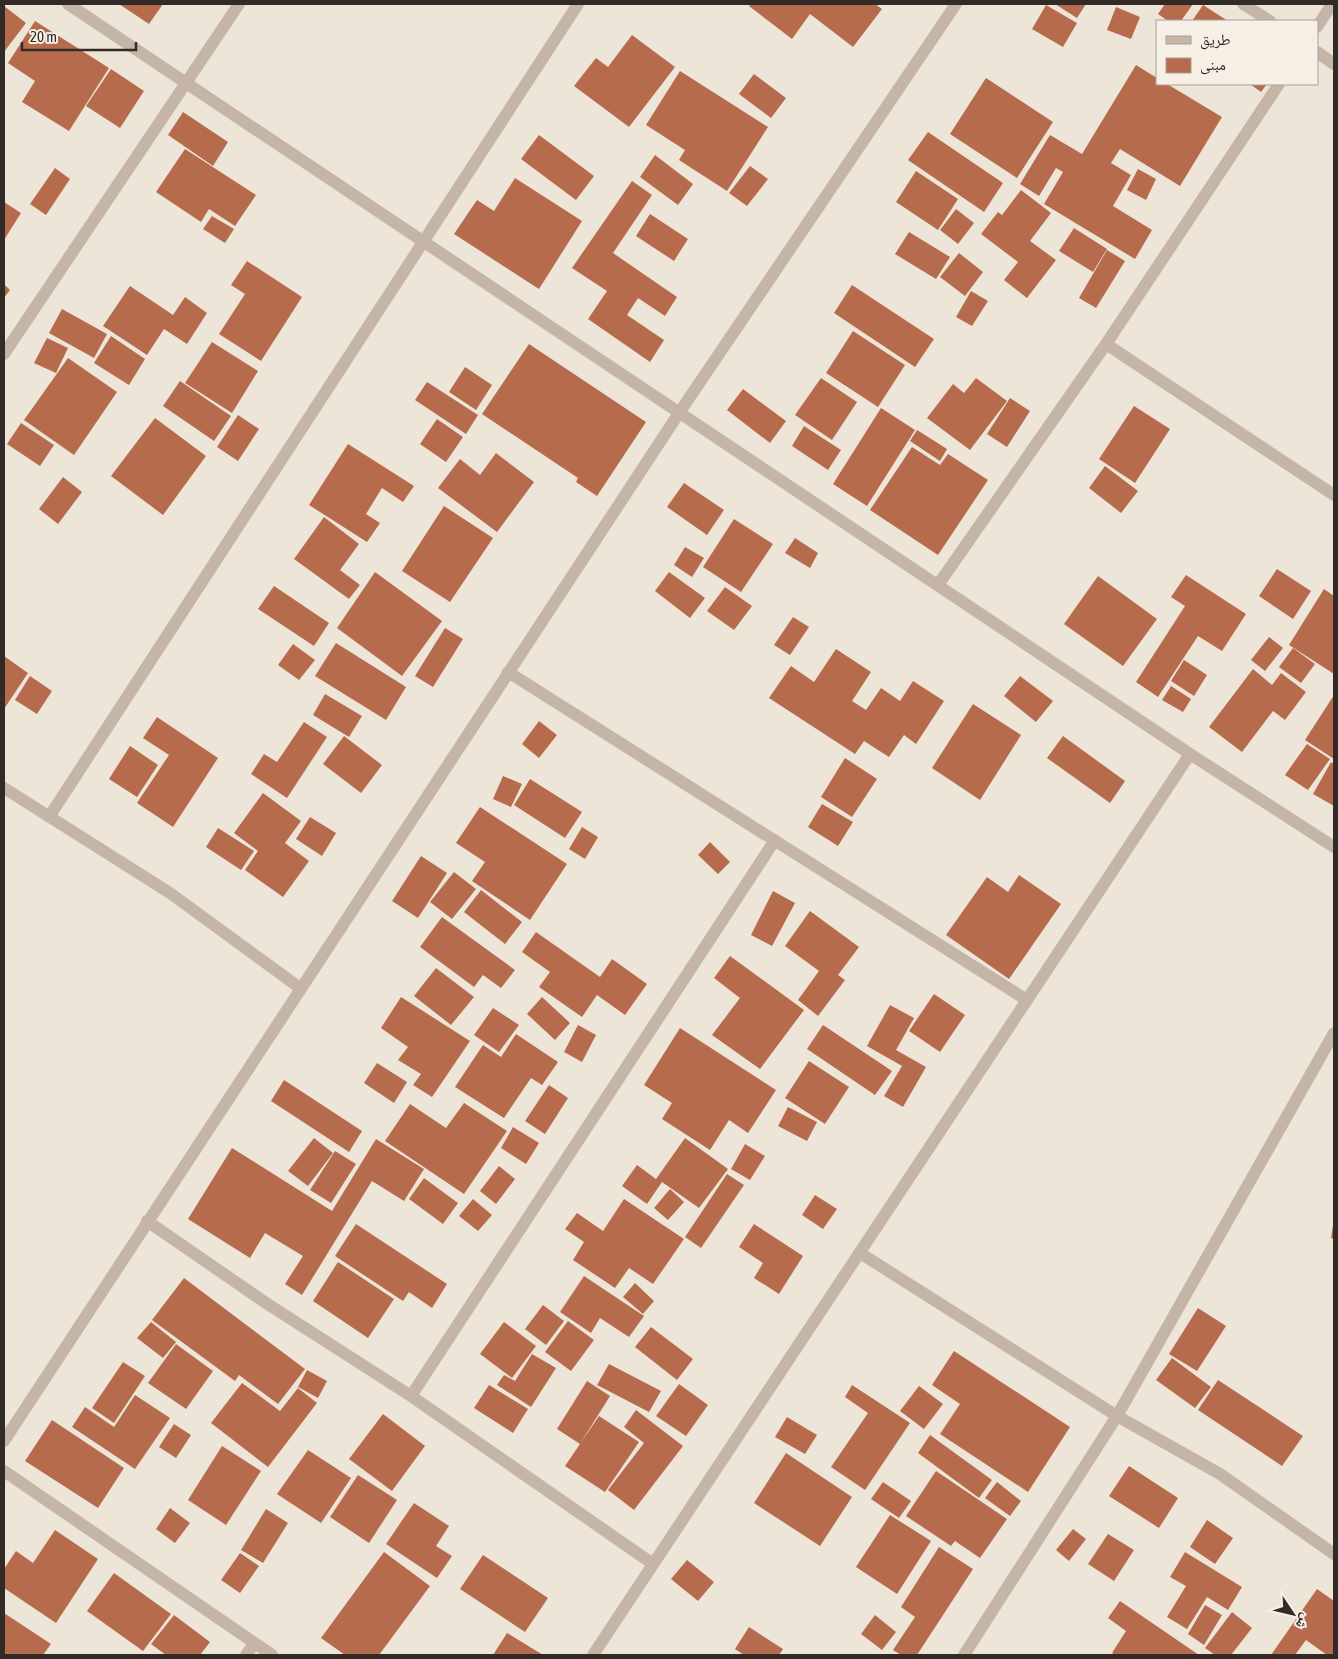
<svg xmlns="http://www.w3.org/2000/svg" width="1338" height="1659" viewBox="0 0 1338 1659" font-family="'Asap Condensed','Noto Naskh Arabic',sans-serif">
<rect width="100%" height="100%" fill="#eee5d9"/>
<path fill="#b76b4d" d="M119,4H163L149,24Z
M751,4H875L882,9L853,47L810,14L792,39L749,6Z
M1055,4H1086L1077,18Z
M1165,4H1193L1181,21H1168L1158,14Z
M1046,5L1077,23L1063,47L1032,29Z
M1203,5L1228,21H1192Z
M4,6L26,23L4,52Z
M1116,7L1140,17L1131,39L1107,30Z
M35,21L109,68L69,131L22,102L35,81L8,63Z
M632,35L675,67L629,127L574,86L596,58L608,67Z
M1136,65L1157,78V84H1167L1222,117L1180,186L1120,149L1111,163L1131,175L1113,206L1152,230L1135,259L1044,204L1063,172L1056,168L1039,196L1020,184L1050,135L1082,154Z
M111,69L144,91L120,128L86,106Z
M680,71L768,127L727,191L679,160L685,150L646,125Z
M754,74L786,98L771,118L739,94Z
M986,78L1053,122L1017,178L950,134Z
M1250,84H1267L1261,92Z
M183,112L228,142L213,166L168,135Z
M928,132L1003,183L984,212L908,160Z
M539,135L594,176L576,200L521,159Z
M185,149L256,195L235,226L209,209L201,222L156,192Z
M655,155L693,184L678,205L640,177Z
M750,166L768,179L747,206L729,193Z
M55,168L70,179L46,215L30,204Z
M1138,169L1156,179L1146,200L1127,190Z
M916,171L958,199L938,230L896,202Z
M515,178L582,221L539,289L454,234L477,200L494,211Z
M632,181L652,195L613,253L677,297L665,316L638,298L627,315L664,340L650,362L588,319L607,291L572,268Z
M1021,190L1051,213L1030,241L1056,260L1027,298L1004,280L1018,262L981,234L998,212L1002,215Z
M4,202L21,213L4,240Z
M956,209L974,223L958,244L940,230Z
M650,214L688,239L674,261L636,236Z
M212,216L234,229L225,243L203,229Z
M1074,228L1107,249L1093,272L1059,251Z
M909,232L950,257L936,279L895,254Z
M1107,250L1125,261L1096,308L1079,298Z
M959,253L983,272L965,296L940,277Z
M247,261L302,297L261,361L219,334L245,294L231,285Z
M4,284L10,290L4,298Z
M852,285L934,339L915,367L834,313Z
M130,286L173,315L185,297L207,313L187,344L164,329L147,355L103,326Z
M971,291L988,301L972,326L956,317Z
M62,309L107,334L94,358L49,333Z
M853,331L905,365L878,407L826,373Z
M111,336L145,359L129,385L94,363Z
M47,338L68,348L56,373L34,363Z
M212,342L258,371L232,413L185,383Z
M529,344L646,422L597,496L576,482L578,478L482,414Z
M68,358L117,392L74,455L24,420Z
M465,367L492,385L476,410L449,392Z
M821,378L857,402L832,440L795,415Z
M976,378L1007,401L970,450L927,418L953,384L964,393Z
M180,381L231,416L214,441L163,406Z
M427,382L478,415L466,434L415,400Z
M743,389L786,421L770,443L727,410Z
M1010,398L1030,411L1007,447L987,434Z
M1134,406L1170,429L1135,483L1099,459Z
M881,408L915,430L867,506L833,484Z
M238,415L259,429L238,461L217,447Z
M155,418L206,456L163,515L111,476Z
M437,419L463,437L446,462L420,444Z
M21,423L54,445L40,466L7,444Z
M804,426L841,450L828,470L792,446Z
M917,430L947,449L940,461L910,441Z
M348,444L414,486L403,502L382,488L366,514L380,523L367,542L309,505Z
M912,447L940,465L948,454L988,480L938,555L870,510Z
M496,453L534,482L497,532L438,488L460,459L480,475Z
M1105,466L1138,491L1121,513L1089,488Z
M63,477L82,492L58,524L39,509Z
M684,483L724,510L707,535L667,507Z
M444,506L493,538L450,602L402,571Z
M324,517L359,544L340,570L360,585L349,599L294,559Z
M734,519L773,544L741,592L703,567Z
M795,538L818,553L810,568L785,553Z
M685,547L704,558L692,577L674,565Z
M1277,569L1311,591L1293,619L1259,596Z
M375,572L442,621L402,676L337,628Z
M669,572L705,598L690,618L655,591Z
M1186,575L1246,614L1222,651L1198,636L1158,697L1136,682L1185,606L1171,597Z
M1098,576L1157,619L1123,666L1064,624Z
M274,586L329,623L314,646L258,609Z
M725,587L752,606L734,630L707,611Z
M1324,589L1334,596V674L1289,645Z
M793,617L809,627L790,655L774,645Z
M445,628L463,639L433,687L415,676Z
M1269,637L1283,648L1265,671L1251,660Z
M336,643L406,687L386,720L315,676Z
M293,644L315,660L299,680L278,665Z
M1293,648L1315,664L1301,683L1279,667Z
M836,649L871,672L852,701L866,710L881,688L900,701L913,681L944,701L916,744L904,735L889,757L864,741L855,754L769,698L791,666L814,682Z
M4,656L28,673L4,709Z
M1184,660L1207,675L1194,696L1171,681Z
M1253,669L1272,685L1281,673L1306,692L1285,720L1273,711L1242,752L1209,727Z
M30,676L52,691L37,714L15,700Z
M1020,676L1053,701L1036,722L1004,696Z
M1171,686L1191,699L1183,712L1162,700Z
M325,694L362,716L349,737L313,715Z
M1334,695V759L1305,740Z
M973,704L1021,735L980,800L932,768Z
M157,717L218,758L173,827L137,803L169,755L143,738Z
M539,721L557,735L539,758L522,744Z
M304,722L327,737L287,798L251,774L264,754L277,762Z
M344,736L382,765L361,793L323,764Z
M1063,736L1125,781L1110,803L1047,758Z
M1307,744L1330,759L1308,790L1285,775Z
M130,746L158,765L137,797L109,779Z
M845,758L877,779L852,817L821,797Z
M1331,762L1334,764V806L1313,794Z
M503,776L522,784L511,807L493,799Z
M530,779L582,812L565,838L514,805Z
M263,793L301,821L285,843L309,861L283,897L245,870L258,851L234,833Z
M822,804L853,822L838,846L808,827Z
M480,807L567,864L530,920L472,881L485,862L456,843Z
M310,817L336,833L322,856L296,839Z
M582,827L598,837L585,859L569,849Z
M218,828L254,851L241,870L206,847Z
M710,842L730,862L718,874L698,855Z
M421,856L447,873L418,918L392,901Z
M454,872L476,889L452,919L430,902Z
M1019,875L1061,904L1009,979L946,935L987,877L1008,892Z
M481,890L522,922L505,944L464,912Z
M773,891L795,903L772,946L751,935Z
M810,911L859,947L838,975L845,980L818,1016L798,1000L819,971L785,946Z
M442,917L515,970L501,988L483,975L474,987L420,947Z
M536,932L600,977L612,959L647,984L625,1015L597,995L582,1017L539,987L550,972L522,952Z
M730,956L804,1010L760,1069L712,1035L740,998L714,978Z
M436,968L474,997L451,1025L414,996Z
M934,994L965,1015L940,1052L909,1031Z
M401,997L470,1041L432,1097L413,1085L421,1074L398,1060L408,1047L381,1028Z
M542,997L570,1023L555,1040L527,1014Z
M890,1005L914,1018L896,1050L926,1067L903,1107L884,1096L902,1066L867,1046Z
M493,1008L519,1025L499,1052L474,1035Z
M578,1025L596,1035L582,1062L564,1052Z
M823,1025L892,1071L875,1095L807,1049Z
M680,1028L776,1090L748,1133L729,1120L710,1150L662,1119L672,1103L644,1085Z
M516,1034L558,1062L542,1085L531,1078L504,1118L455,1087L483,1045L501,1057Z
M809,1061L849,1087L825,1124L785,1098Z
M377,1063L407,1082L394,1103L364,1083Z
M284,1080L362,1131L349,1152L271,1101Z
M549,1085L568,1098L545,1134L525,1121Z
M464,1103L507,1131L464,1194L385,1141L410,1104L446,1128Z
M788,1107L817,1122L807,1141L778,1126Z
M513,1127L539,1143L526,1164L501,1148Z
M314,1138L333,1153L308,1186L288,1171Z
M685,1138L728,1169L699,1208L662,1182L647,1204L622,1186L637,1165L656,1179Z
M376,1139L424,1169L404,1201L372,1181L302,1295L285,1284L303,1256L265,1233L250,1258L188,1219L232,1148L332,1211Z
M745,1144L765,1156L750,1180L731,1169Z
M335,1151L356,1164L331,1203L310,1190Z
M499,1166L515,1179L496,1204L480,1191Z
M727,1174L744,1185L701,1248L685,1237Z
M424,1178L458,1203L443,1224L409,1199Z
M670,1189L684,1202L668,1220L654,1208Z
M815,1195L837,1209L823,1229L802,1215Z
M473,1199L492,1215L478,1231L459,1216Z
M624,1199L684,1239L653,1284L629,1268L615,1288L573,1260L584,1242L565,1229L577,1213L603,1231Z
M356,1224L447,1284L432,1308L409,1292L403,1301L335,1256Z
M754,1224L803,1256L779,1294L754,1278L763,1263L739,1247Z
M1333,1225H1334V1239L1331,1238Z
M338,1262L394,1299L368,1338L313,1301Z
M584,1276L644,1316L629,1337L600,1318L591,1333L560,1312Z
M184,1278L305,1369L278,1404L239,1375L235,1381L152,1320Z
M635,1283L654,1301L643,1314L623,1297Z
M543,1305L564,1321L546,1345L525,1329Z
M1198,1308L1226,1326L1197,1371L1169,1354Z
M568,1321L594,1340L571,1371L545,1352Z
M151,1322L176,1342L163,1358L137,1338Z
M504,1322L536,1346L512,1378L480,1354Z
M651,1327L693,1359L677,1380L635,1347Z
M176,1344L213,1371L186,1409L148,1383Z
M954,1351L1070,1427L1028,1492L940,1434L960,1404L932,1385Z
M532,1354L556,1368L531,1407L497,1385L504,1375L515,1381Z
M1172,1358L1211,1387L1195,1408L1156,1380Z
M123,1362L145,1376L114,1423L92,1408Z
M609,1364L661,1391L649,1412L597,1385Z
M307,1370L327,1381L318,1398L298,1387Z
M1218,1380L1303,1436L1282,1466L1198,1410Z
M587,1381L610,1396L580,1444L557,1429Z
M242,1383L280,1411L298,1388L317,1403L268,1467L211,1423Z
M679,1384L708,1405L686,1436L656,1416Z
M489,1385L528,1409L513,1433L474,1408Z
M852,1385L910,1423L865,1490L831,1467L868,1413L845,1397Z
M919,1386L943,1404L924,1429L900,1411Z
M135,1395L170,1418L135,1469L72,1427L85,1407L114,1427Z
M636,1410L683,1446L634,1510L608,1490L644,1443L624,1427Z
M383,1414L425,1446L392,1491L349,1459Z
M599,1416L639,1442L605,1492L565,1466Z
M787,1417L817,1435L805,1454L775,1437Z
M52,1420L124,1468L98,1508L25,1461Z
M174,1424L191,1435L176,1458L159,1447Z
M930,1435L992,1480L979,1498L918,1453Z
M222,1446L261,1471L226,1525L188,1500Z
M308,1450L351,1478L321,1523L277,1494Z
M786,1453L852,1497L820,1546L754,1503Z
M1129,1466L1178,1498L1159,1528L1109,1496Z
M936,1471L1007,1519L980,1558L955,1541L951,1546L906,1516Z
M358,1475L397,1500L369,1543L330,1517Z
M883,1482L911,1501L899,1518L871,1499Z
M997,1482L1021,1501L1010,1516L985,1498Z
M414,1503L449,1526L436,1546L452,1556L437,1578L386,1544Z
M170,1508L190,1523L175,1543L156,1529Z
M266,1509L288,1523L263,1563L241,1550Z
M890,1515L931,1541L897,1594L856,1567Z
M1207,1520L1233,1538L1215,1564L1190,1547Z
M1073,1529L1086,1539L1069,1561L1056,1550Z
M55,1530L98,1559L56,1623L4,1588V1569L16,1551L33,1563Z
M1108,1534L1134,1550L1114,1581L1088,1564Z
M939,1547L973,1569L917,1655H901L893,1650L915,1617L901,1607Z
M384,1552L430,1586L379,1655H345L321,1638Z
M1185,1552L1242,1587L1228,1610L1207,1597L1187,1629L1167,1617L1186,1586L1170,1577Z
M240,1553L259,1566L240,1593L221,1580Z
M483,1555L548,1598L525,1632L460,1589Z
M687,1560L714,1582L698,1601L671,1579Z
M114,1573L171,1614L143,1651L87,1611Z
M1317,1589L1334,1601V1655H1327L1306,1640L1295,1655H1271Z
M1120,1601L1199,1655H1115L1112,1653L1126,1631L1108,1618Z
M1205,1605L1222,1615L1204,1645L1188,1634Z
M1232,1612L1252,1628L1231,1655H1215L1205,1648Z
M4,1613L51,1644L43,1655H4Z
M174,1615L210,1642L200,1655H166L151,1644Z
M875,1615L896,1632L882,1650L861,1634Z
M749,1627L783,1649L779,1655H744L735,1649Z
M507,1633L543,1655H493Z"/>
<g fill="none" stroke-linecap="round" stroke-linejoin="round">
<path stroke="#c4b5a7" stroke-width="12" d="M68,4L1190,754L1334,847
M1243,4L1270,21
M1317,27L1332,4
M1317,52L1334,64
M1106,344L1334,495
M4,354L239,4
M938,585L1106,344L1279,84
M508,672L1027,1000
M4,788L170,893L300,988
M49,817L578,4
M147,1221L266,1303L411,1396L653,1564
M860,1253L1117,1416L1220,1474L1334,1554
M411,1396L775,840
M4,1441L679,413L956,4
M4,1471L272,1655
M246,1655L254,1644
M593,1655L1190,754
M964,1655L1117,1416L1334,1033"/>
</g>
<rect width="1338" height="1659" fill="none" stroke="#312a26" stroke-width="10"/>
<rect x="1156" y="20" width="162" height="65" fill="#f6efe5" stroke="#a7a099"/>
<rect x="1166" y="36" width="25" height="8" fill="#c4b5a7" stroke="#a7a099"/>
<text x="1200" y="45" font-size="15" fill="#312a26">طريق</text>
<rect x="1166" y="58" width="25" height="15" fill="#b76b4d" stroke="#a7a099"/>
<text x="1200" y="70" font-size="15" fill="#312a26">مبنى</text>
<g transform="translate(1293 1614) rotate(125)" stroke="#f6efe5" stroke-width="4" paint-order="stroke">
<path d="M0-4L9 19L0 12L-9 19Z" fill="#312a26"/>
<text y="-8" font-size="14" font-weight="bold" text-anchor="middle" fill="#312a26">ش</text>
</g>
<path d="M22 42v8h114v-8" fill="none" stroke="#312a26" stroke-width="2.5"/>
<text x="30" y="42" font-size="15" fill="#312a26" stroke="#f6efe5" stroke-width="4" paint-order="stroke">20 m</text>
</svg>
